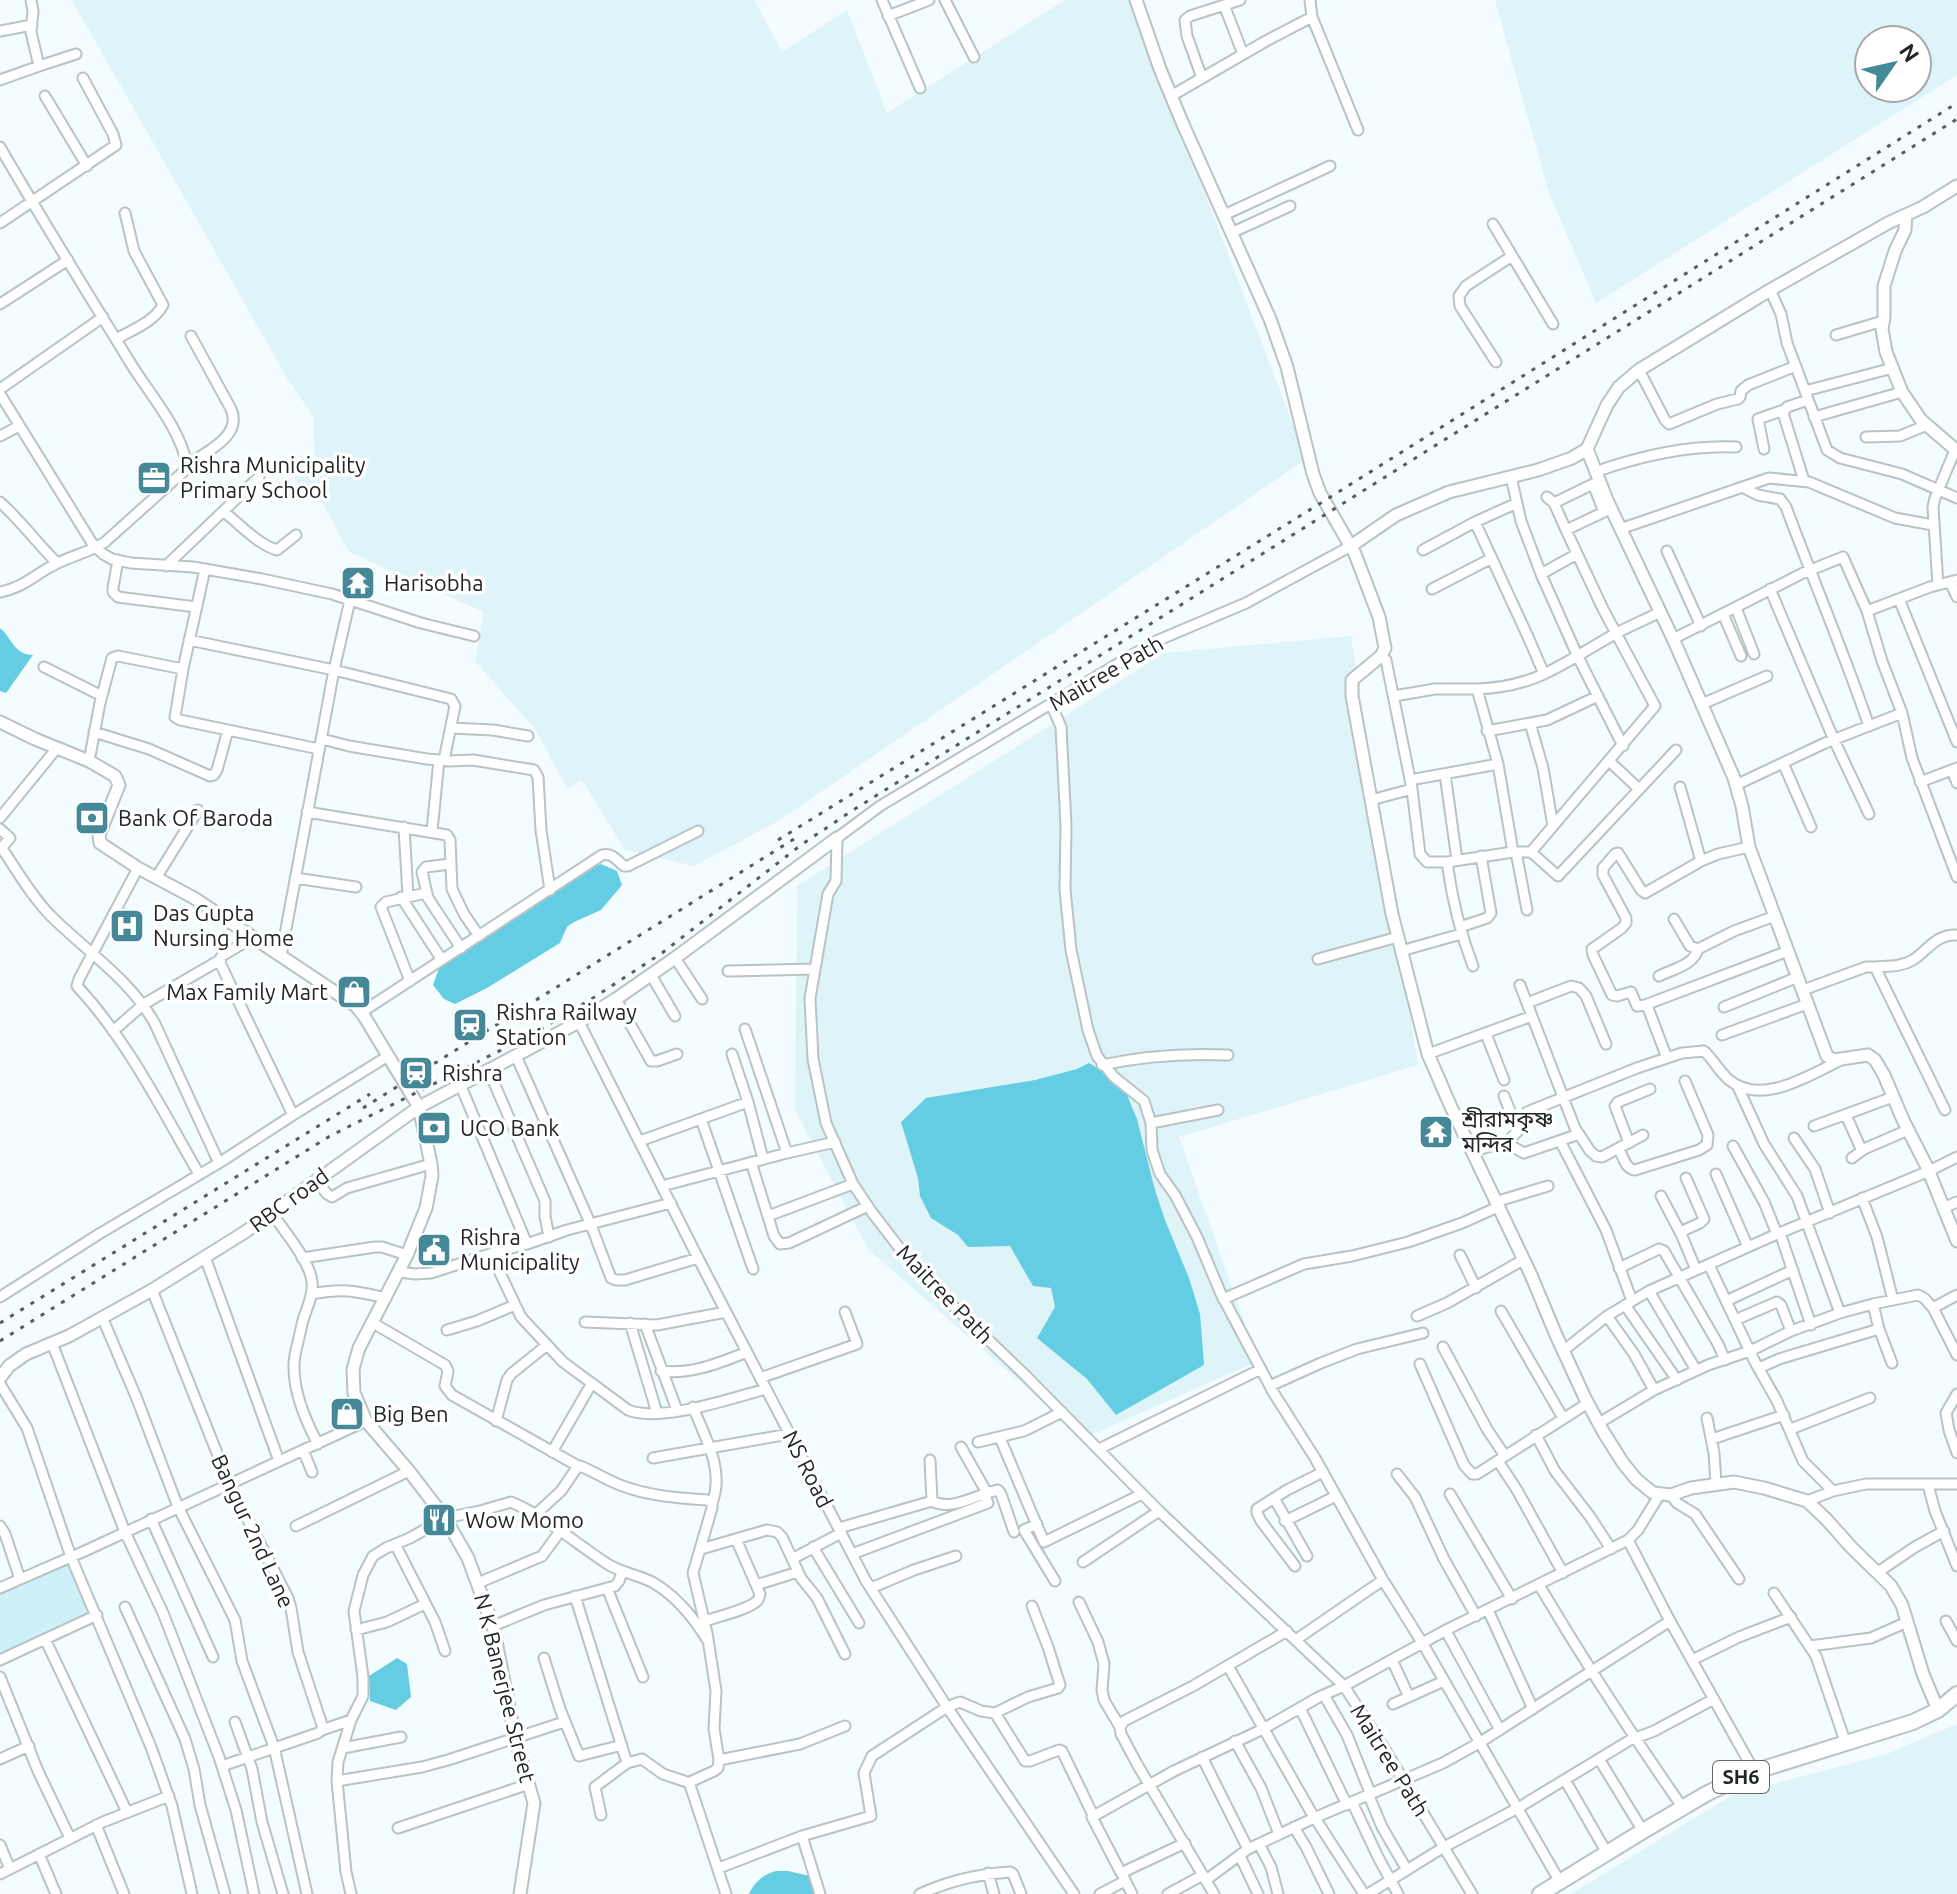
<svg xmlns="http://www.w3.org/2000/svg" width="1957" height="1894" viewBox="0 0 1957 1894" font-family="Ubuntu,'Noto Sans Bengali',sans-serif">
<rect width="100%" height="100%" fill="#f3fcfe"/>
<path fill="#dff4f8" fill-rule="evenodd" d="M72,0H754L782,52L847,10L887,113L1065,0H1131L1306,459L780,820L694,866L625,850L582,780L567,788L535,729L475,661L484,612L349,552L321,500L294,478L315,459L313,416L287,378Z
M1495,0H1957V75L1596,303L1549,193ZM1869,40H1917V88H1869Z
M1351,636L1418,1065L1179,1137L1258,1361L1084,1438L868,1249L795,1110L797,886L1164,653Z
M1957,1724V1894H1571L1734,1794L1887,1754Z"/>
<path fill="#cef0f8" d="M71,1557L97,1615L0,1660V1588Z"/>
<path fill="#64cde4" d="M0,628C12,638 14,655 33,655L6,693L0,691Z
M601,864L617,871L622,885L601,910L574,922L567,927L560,943L487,988L455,1004L444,999L433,985L442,960L589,869Z
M1089,1063L1122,1083L1137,1119L1155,1190L1165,1220L1189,1278L1200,1314L1204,1365L1116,1415L1087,1379L1037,1338L1055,1307L1051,1288L1033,1286L1010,1246L968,1247L958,1235L931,1218L920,1196L918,1178L901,1122L926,1098L1035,1080L1077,1069Z
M397,1658L407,1664L411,1697L396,1710L370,1701L369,1676Z
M776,1871H788L810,1876L814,1894H749C755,1881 763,1875 776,1871Z"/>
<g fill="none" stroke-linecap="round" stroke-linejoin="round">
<g stroke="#b8c3c5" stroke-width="13">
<path id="minor" d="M882,0L920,88
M945,0L974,57
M1224,5L1243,54
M888,16L929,0
M1312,17L1358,130
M0,31L32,25
M39,66L76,54
M1202,78L1187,36L1185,20L1190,16L1240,0
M0,80L39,66L31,32L33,11L31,0
M45,96L87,166
M1171,96L1266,41L1312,17L1310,0
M0,147C42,220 87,292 131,364C151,396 180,428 187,465L183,472L105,542C89,553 69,556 52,566C33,576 22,588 0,592
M1224,215L1330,166
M0,223L116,145L113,134L83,78
M1493,224L1553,324
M1231,233L1290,206
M1770,290L1781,314L1787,343L1827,450L1840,458L1902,474L1957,498
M0,304L68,260
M1836,335L1883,321
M116,339C132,330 154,322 163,305L134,251L125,213
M1496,362L1460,306L1459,296L1466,286L1512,256
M1639,370L1665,420L1669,424L1717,404L1738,399L1740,397L1741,391L1748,385L1796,366
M0,389L103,317
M1805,391L1893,368
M0,394L92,543L103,554L112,559L131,563L193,567L262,579L332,594L421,623L474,636
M1814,417L1902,392
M0,436L19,426
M1866,437L1900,436L1927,425
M1764,449L1758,419L1784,410
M187,465C206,452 243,436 231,409L191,336
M1595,472C1640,456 1688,445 1736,447
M1511,477L1521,521L1541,574L1577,554
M1804,481L1783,413L1787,407L1808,400
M1742,487L1758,495L1780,499L1786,507C1813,580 1844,652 1869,726
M1547,497L1554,503L1566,530
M0,502C21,521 37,543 57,563
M224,512C240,524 257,544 277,550L296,535
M1475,522L1529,639L1544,674
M1620,529L1769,478L1809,482L1895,518L1933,525
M1351,546L1246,603L1154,642L880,806L837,838L836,881L828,894L810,998L813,1059L826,1123L853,1184L871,1211L917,1271L1026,1376L1159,1511L1344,1686L1384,1748L1472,1894
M1423,550L1475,522L1517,503
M1667,551L1701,626
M118,560L113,588V592L118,597L196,607
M166,566L259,477
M205,569L183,669L175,717L180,720L319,749
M1541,574L1578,657L1623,746
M1950,582L1957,597
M1938,585L1933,507L1935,498L1955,450
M1432,589L1492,558
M1770,589L1834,740L1869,814
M1899,599L1957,742
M1736,608L1754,654
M1723,614L1741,656
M1673,639L1803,573L1843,557L1867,611
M189,640L334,670L451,699L455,706L444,760
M1386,660L1412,789
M44,667L102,696
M1477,689C1538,687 1564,662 1615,634C1629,626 1645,620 1660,612
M1051,704L1061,727L1066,825L1065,889L1071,950L1088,1030L1097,1056L1114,1077L1144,1101L1151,1123L1152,1150L1160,1174L1175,1195L1197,1237L1221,1294L1273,1392L1315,1458L1383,1580L1423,1644L1560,1882
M1702,704L1767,676
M1902,713L1912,758L1957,877
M1530,723L1543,768L1553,826
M451,728L493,730L528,736
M1487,731L1547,720L1598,696
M94,732L149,749L210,776L214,775L217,770L228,730
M322,739L349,746L427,759L450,761L473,760L534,770L538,777L541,830L550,890
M89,761L100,703L112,658L118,656L183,669
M1609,761L1639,789
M1783,763L1811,827
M1952,770L1957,783
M1445,774L1457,860
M1410,780L1498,764
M1920,782L1957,768
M1736,785L1825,743L1902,713L1882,661L1867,611L1930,587L1957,580
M1680,787L1701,861
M1371,800L1412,789L1420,854L1427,862H1447L1513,852L1498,764L1477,689H1435L1394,696
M307,812L447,835L450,840L452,889L464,914L479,936
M0,818L57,748
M404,827L408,896
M0,829L10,838L3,846V850C18,872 32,897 51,916C86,951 131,980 155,1024L219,1163
M432,831L439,760
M1513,852H1531L1558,876L1676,750
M1516,852L1527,910
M1531,852L1655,706L1603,609L1566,530L1604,512L1593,484L1554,503
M1447,862C1452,899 1459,930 1473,966
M450,864L426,867L422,872L428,898L461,948
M138,868L79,979L77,986C128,1041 162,1110 199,1174
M156,878L198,810
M295,878L356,887
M401,897L442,960
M1674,919L1690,946L1698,949L1734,931L1775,916
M1460,927L1487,918L1491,913L1481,856
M1401,951L1461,934
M281,956L334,670L350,600
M675,958L702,999
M1318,959L1398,937
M1875,967C1888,966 1901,967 1913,960C1928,950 1936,934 1957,935
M728,971L815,969
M651,975L675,1016
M1659,976C1673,969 1694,965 1698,949
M410,981L381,907L386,902L426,893
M1520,985L1575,1128L1590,1151L1596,1156L1602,1157L1643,1135
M1803,990L1866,967H1875L1945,1110
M616,999L651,1061H657L677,1054
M1527,1003L1571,986L1579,988L1586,996L1606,1044
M1645,1005L1788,951
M1724,1007L1798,977
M362,1012L602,855C612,852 617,861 624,866H628L698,831
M579,1022L698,1258L866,1581L947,1707L1074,1894
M745,1029L787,1153
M113,1031L144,1004L220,960
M1486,1034L1504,1080
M1722,1035L1807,1004
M732,1054L748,1102L763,1159
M1428,1054L1532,1016
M516,1056L591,1225L611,1278L616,1280H625L698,1258
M1667,1058L1648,1008L1645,1005L1637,1006L1631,992L1617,996L1612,995L1593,955L1592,949L1595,947L1622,928L1626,923V918L1603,875V868L1615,854L1618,853L1641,890L1645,893L1701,861L1718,854L1749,847
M1102,1065C1143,1056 1186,1053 1228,1055
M488,1069L545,1201V1216L549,1237
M460,1084L527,1244
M1738,1087L1764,1144L1797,1196L1840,1313
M1504,1096L1518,1131L1505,1144
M1527,1112L1637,1068L1682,1053L1704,1051C1713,1059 1719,1071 1728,1079C1760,1107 1808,1076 1839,1061
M293,1115L388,1056
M1846,1115L1862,1151
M701,1119L753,1269
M1151,1123L1218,1110
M1814,1126L1893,1097
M1794,1138L1815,1169L1830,1213
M640,1141L748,1102
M1560,1141L1606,1230L1632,1301
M1629,1143L1615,1106L1618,1102L1650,1089
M1733,1146L1764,1202L1777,1234
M1619,1149C1623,1156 1625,1169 1635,1170L1699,1150L1707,1145L1708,1135L1685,1081
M1472,1152L1500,1143L1508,1144L1524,1153L1579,1134
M1852,1158L1864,1149L1908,1130
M751,1162L774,1236L780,1244L789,1243L868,1206
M1716,1174L1748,1247
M317,1181L327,1194L332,1197L347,1188L431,1164
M662,1186L787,1153L835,1142
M1661,1196L1682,1236L1696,1270
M1862,1198L1877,1237L1893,1300
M1495,1202L1548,1186
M1943,1208L1957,1202
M272,1213C284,1231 310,1261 312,1282C314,1296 305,1311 302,1324C300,1334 297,1345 295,1355C290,1385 304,1418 318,1444
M768,1216L853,1184
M1680,1232L1700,1223L1704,1219L1686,1178
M1780,1233L1811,1325
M491,1254L521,1317L563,1362L628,1410C660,1423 732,1398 766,1389
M1460,1255L1476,1288
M205,1257L279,1461
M302,1258L375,1247H382L407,1255
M1709,1265L1755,1362L1777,1401L1803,1461L1833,1491
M1619,1268L1659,1249L1664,1251L1718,1344L1725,1360
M400,1272L415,1274L431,1273L499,1251L527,1244L567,1230L671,1203
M152,1290L229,1483L288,1598L291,1608L298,1652L322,1725V1730L318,1733L222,1766
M1649,1291L1696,1370
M312,1294C344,1288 355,1291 386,1298
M1957,1295L1933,1308L1957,1355
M0,1297L99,1234L219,1163L293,1115L220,963L221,957L225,954L254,937
M1223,1299L1304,1264L1352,1256L1408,1242L1462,1223L1498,1207
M1726,1301L1793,1270
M1873,1304L1879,1329L1892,1363
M1625,1305L1677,1380
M1501,1311L1563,1418
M1417,1316L1447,1303L1523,1260
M1607,1316L1634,1354L1654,1390
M102,1317L137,1399L178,1507L235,1620L242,1661L274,1747L307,1894
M1735,1320L1777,1302L1781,1305L1791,1331
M585,1322L657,1325L726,1312
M373,1323L445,1365L448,1371L445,1386L452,1395L578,1466
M630,1323L657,1413
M645,1324L677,1410
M447,1330L477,1321L515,1305
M52,1343L125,1532L163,1613L219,1757L236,1810L254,1894
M1443,1347L1487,1429L1505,1456
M1563,1351L1607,1316L1649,1291L1777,1234L1929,1171L1957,1157
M1420,1364L1464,1465L1472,1474H1477L1588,1403
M1759,1368L1779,1359L1879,1329
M661,1371C691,1375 719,1363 747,1352
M760,1378L857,1344L845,1312
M0,1384L27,1428L71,1557L151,1747L172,1806L192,1894
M1270,1386L1321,1363L1357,1349L1423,1333
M1957,1394L1946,1413L1949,1430L1957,1453
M693,1407C705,1438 725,1470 712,1503
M1707,1418L1714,1453L1716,1484
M496,1421L507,1380L511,1374L547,1345
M1599,1423L1654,1390L1708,1365L1750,1351L1791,1331L1840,1313L1873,1304L1918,1295L1924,1298L1933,1308
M1791,1429L1870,1398
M1536,1435L1555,1471L1591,1518L1611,1549
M1000,1438L1044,1542L1142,1494
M1712,1439L1784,1415
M978,1442L1024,1431L1062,1412
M961,1447L987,1493
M1099,1449L1261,1369
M303,1450L312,1472
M552,1452L592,1383
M653,1458L789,1434
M1498,1461L1517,1490L1563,1573
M1397,1474L1415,1497L1444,1559L1476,1616
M1928,1485L1935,1511L1957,1566
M1450,1494L1512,1599
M1660,1494L1638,1530L1628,1540L1670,1621L1754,1771
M1671,1495L1677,1503L1695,1514L1739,1579
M1274,1498L1307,1556
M932,1501C952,1512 977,1494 998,1490L1001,1494L1014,1532
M1807,1501L1833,1491L1866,1484H1957
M536,1514L561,1491L576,1469L580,1466C593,1471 606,1480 620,1485C648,1496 677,1498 707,1500L712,1503V1508L693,1573L707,1633L716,1691L714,1729L719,1760L718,1768L714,1771L692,1781L690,1785L726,1894
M151,1519L213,1657
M1285,1521L1336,1496
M1037,1524L1024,1530L1055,1581
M0,1526L5,1534L20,1579
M296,1526L409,1471
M839,1528L932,1501L930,1460
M395,1544L435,1622L445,1651
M813,1547L859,1623
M701,1549L767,1530L777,1532L782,1537L801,1578L817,1598L845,1654
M852,1554L988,1503L984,1494
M792,1559L841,1533
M1083,1562L1159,1511
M1295,1566L1261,1521L1257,1513V1509L1287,1490L1323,1472
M1878,1572L1915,1547L1944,1531
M478,1583L542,1556L561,1530
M756,1585L798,1572
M1539,1585C1584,1661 1632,1735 1683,1808
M0,1588L87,1550L366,1421
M607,1588L643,1677
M871,1588L914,1570L956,1556
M1774,1593L1816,1656L1846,1744
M575,1596L627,1763
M1079,1602L1098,1642L1104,1664L1102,1690L1104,1700L1120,1727
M125,1607L185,1739L194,1769L200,1805L225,1894
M1488,1610L1533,1709
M705,1621C716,1617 751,1609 758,1600C759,1599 759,1596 760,1594L736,1539
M1946,1621L1957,1641
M493,1626L544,1605L615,1586L619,1581L622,1572
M356,1630L387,1622L425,1604
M1446,1631L1500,1730
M45,1639L127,1812
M1297,1639L1383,1580
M1810,1646L1871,1638L1907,1622
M544,1658L560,1709L579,1756L622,1745
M0,1660L97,1615
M1392,1660L1409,1697
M1692,1660L1739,1637L1791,1617
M1228,1666L1311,1812L1364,1894
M0,1677L38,1771L70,1838
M1324,1695L1347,1735L1371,1795
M1393,1704L1444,1681
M1300,1708L1347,1805
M995,1713L1025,1761H1030L1059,1750L1062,1751L1093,1815
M235,1722L252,1769L262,1822L283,1894
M322,1730L351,1720
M1235,1741L1261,1788L1279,1834
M343,1748L401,1737
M1202,1757L1248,1849
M0,1759L29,1746
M1599,1759L1643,1831
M719,1760L800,1744L845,1726
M1565,1780L1607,1853
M337,1781L422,1767L448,1760L564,1722
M1369,1796L1382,1827L1407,1870
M1352,1802L1378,1857L1398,1894
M601,1815L595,1787L627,1763L642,1759L663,1774L690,1783
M96,1825L124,1894
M1294,1827L1306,1847L1329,1894
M398,1828L529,1784
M802,1836L820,1894
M1185,1843L1121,1873L1092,1817L1174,1771L1263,1729L1319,1697L1344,1686L1448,1629L1628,1540
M1259,1844L1271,1867L1278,1894
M0,1845L10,1869
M39,1854L56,1894
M1240,1856L1258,1894
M719,1868L802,1836L871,1816L864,1773L872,1756L947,1707L960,1702L981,1711L995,1713L1028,1697L1058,1688L1060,1685L1048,1647L1032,1606
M988,1873L994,1894
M0,1874L103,1822L169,1796
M1123,1876L1132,1894
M1206,1880L1248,1849L1314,1818L1443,1763L1479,1743L1670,1621
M351,1894L346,1872L337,1781L338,1762L351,1720L363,1696V1677L354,1611L363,1575L373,1556L386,1548L410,1538L445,1518L480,1511L511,1502C546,1517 574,1542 606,1563C620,1573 637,1574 652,1582C677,1596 694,1618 708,1641
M920,1894C948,1881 979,1874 1010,1872L1013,1874L1021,1894
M1100,1894L1125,1881
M1168,1894L1203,1875
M1214,1894L1137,1764L1121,1734L1120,1727L1124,1721L1193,1686L1287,1631
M1368,1894L1444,1847L1518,1808L1630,1740L1654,1731L1714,1699"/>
</g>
<g stroke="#b8c3c5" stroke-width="15">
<path id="tertiary" d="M1136,0L1160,69L1182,122L1270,319L1287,367L1313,474L1320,493L1355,554L1379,617L1385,648L1381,656L1352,680V696L1392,914L1428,1054L1451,1107L1531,1275L1556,1335L1585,1398L1604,1433L1623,1463L1636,1479L1653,1493L1671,1495L1691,1488L1734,1482L1764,1488L1807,1501L1826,1519L1852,1548L1891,1586L1902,1605L1923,1674L1938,1710
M1906,215L1905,230L1895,251L1884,286V317L1882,329L1886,352L1902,392L1921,420L1957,451
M1587,449L1607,500L1675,643L1734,778L1742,806L1749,847L1827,1056L1834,1060L1868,1055L1875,1060L1884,1075L1903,1120L1927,1167L1957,1241
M1351,546L1396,515L1449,492L1538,470L1572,458L1587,449L1607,405L1619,387L1639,370L1770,290L1888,223L1923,207L1957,186
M0,722L35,739L89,761L115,776L119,785L99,835L100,843L138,868L194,898L356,1006L364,1016L419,1107L431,1164L432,1176L426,1208L407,1255L359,1348L353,1369L354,1393L366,1421L409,1471L445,1518L468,1558L493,1626L515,1738L534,1803L520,1894
M0,1378L9,1366L26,1354L69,1336L152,1290L245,1232L419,1107L579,1022L616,999L675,958L837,838"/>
</g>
<g stroke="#b8c3c5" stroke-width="18">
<path id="primary" d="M1540,1894L1643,1831L1706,1794L1747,1774L1913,1722L1938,1710L1957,1694"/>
</g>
<use href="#minor" stroke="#fff" stroke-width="9"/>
<use href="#tertiary" stroke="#fff" stroke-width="11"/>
<use href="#primary" stroke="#fff" stroke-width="14"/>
<path stroke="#575d5e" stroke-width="3" stroke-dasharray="4 8" stroke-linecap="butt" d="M778,840L1324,501L1957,103
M363,1108L794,839
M0,1323L370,1094
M0,1341L330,1136L529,1036L590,1000L662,953L801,845L850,812L1957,119"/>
</g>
<defs>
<g id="office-square" transform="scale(1.8)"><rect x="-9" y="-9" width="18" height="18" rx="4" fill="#458998" stroke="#fff"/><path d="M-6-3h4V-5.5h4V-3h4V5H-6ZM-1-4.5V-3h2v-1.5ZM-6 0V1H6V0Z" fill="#fff"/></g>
<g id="temple-square" transform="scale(1.8)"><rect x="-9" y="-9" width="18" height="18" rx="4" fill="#458998" stroke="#fff"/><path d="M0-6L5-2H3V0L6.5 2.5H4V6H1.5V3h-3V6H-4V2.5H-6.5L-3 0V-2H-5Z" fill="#fff"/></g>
<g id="bank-square" transform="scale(1.8)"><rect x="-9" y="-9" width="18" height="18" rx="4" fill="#458998" stroke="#fff"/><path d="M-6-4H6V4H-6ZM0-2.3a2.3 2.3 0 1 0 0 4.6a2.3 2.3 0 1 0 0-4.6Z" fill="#fff"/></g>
<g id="hospital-square" transform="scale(1.8)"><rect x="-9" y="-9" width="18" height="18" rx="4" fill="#458998" stroke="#fff"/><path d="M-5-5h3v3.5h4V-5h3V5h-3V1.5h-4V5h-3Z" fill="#fff"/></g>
<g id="shop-square" transform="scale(1.8)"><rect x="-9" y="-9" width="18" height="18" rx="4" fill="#458998" stroke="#fff"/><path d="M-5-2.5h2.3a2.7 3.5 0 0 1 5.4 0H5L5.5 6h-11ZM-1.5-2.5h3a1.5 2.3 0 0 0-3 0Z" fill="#fff"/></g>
<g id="station-square" transform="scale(1.8)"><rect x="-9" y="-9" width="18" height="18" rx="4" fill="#458998" stroke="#fff"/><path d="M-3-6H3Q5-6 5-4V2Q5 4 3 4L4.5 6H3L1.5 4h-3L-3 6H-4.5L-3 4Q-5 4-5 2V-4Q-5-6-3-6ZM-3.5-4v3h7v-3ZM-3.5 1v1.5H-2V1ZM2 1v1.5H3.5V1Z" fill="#fff"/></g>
<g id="civic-square" transform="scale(1.8)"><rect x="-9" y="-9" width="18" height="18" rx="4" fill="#458998" stroke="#fff"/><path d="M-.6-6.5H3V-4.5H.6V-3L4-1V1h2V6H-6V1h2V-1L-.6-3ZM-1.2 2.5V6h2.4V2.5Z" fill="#fff"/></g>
<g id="restaurant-square" transform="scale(1.8)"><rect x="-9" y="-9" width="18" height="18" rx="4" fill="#458998" stroke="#fff"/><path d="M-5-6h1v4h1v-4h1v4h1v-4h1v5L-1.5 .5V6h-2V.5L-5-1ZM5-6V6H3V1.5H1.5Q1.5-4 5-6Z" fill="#fff"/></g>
</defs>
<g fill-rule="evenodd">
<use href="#office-square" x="154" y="478"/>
<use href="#temple-square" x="358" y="583"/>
<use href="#bank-square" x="92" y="818"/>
<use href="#hospital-square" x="127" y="926"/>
<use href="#shop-square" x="354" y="992"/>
<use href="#station-square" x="470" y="1025"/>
<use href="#station-square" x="416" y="1073"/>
<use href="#bank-square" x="434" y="1128"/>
<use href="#temple-square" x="1436" y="1132"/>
<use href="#civic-square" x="434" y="1250"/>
<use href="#shop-square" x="347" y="1414"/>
<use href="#restaurant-square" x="439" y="1520"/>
</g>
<g text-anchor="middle" stroke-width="7" stroke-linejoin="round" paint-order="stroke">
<rect fill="#fff" stroke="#646667" stroke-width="2" x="1713" y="1761" width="56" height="32" rx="6"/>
<g font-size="20" font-weight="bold" fill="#212526">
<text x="1741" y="1784">SH6</text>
</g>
<g font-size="22" fill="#212526" stroke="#fff" text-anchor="start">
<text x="180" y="473">Rishra Municipality<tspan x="180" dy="25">Primary School</tspan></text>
<text x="384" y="591">Harisobha</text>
<text x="118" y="826">Bank Of Baroda</text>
<text x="153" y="921">Das Gupta<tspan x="153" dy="25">Nursing Home</tspan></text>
<text x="328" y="1000" text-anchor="end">Max Family Mart</text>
<text x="496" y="1020">Rishra Railway<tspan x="496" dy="25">Station</tspan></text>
<text x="442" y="1081">Rishra</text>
<text x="1462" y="1127">শ্রীরামকৃষ্ণ<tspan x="1462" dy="25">মন্দির</tspan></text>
<text x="460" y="1136">UCO Bank</text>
<text x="460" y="1245">Rishra<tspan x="460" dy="25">Municipality</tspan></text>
<text x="373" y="1422">Big Ben</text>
<text x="465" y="1528">Wow Momo</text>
</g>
<g font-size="22" fill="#212526" stroke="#fff">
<text transform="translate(1106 673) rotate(-30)" y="8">Maitree Path</text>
<text transform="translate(289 1200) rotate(-36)" y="8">RBC road</text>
<text transform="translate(945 1294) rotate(46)" y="8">Maitree Path</text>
<text transform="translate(808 1469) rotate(63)" y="8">NS Road</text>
<text transform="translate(253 1531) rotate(65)" y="8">Bangur 2nd Lane</text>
<text transform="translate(505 1688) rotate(76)" y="8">N K Banerjee Street</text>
<text transform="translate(1390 1760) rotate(58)" y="8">Maitree Path</text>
</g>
</g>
<g transform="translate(1893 64) rotate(56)"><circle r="38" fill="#ffffff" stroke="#a6a8a8" stroke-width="2"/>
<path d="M0-6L14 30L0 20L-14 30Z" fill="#458998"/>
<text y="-12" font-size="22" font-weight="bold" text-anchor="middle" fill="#212526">N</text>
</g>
</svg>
